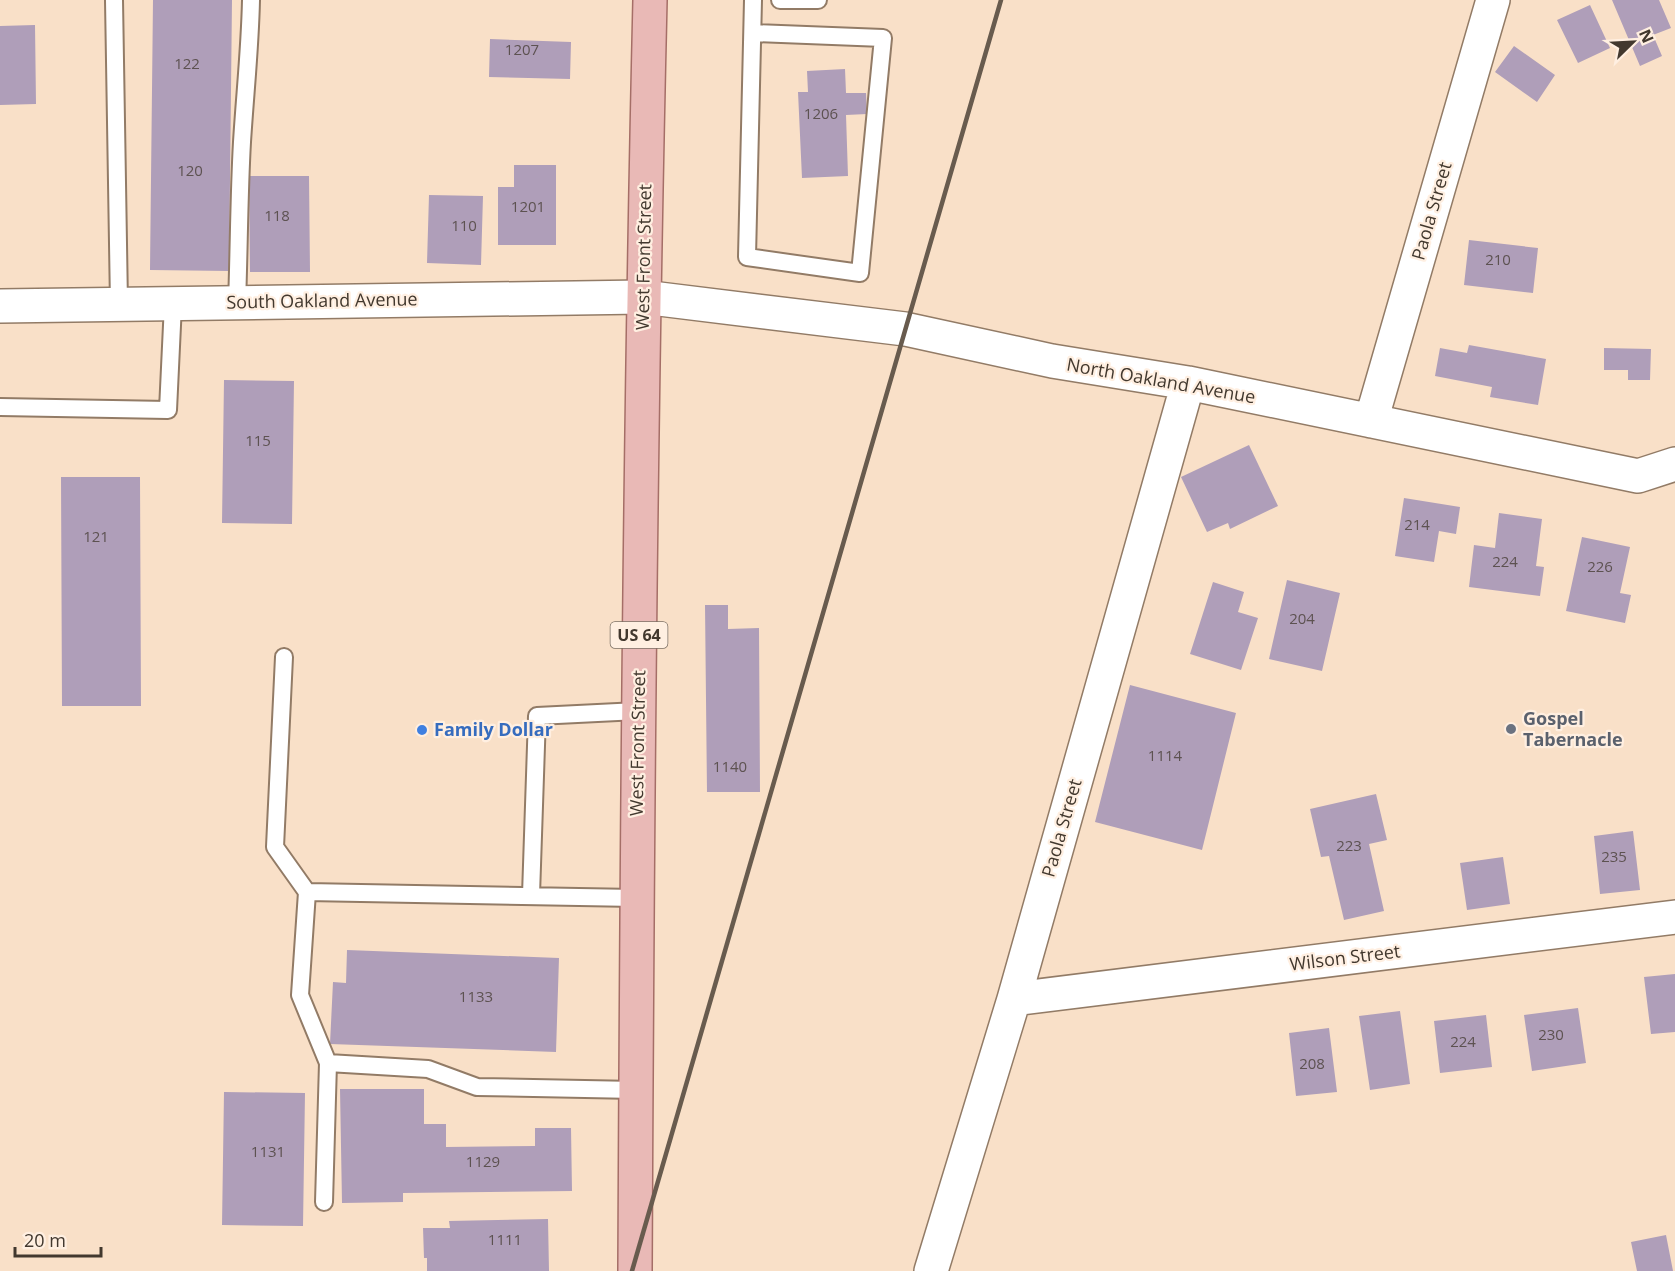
<svg xmlns="http://www.w3.org/2000/svg" width="1675" height="1271" viewBox="0 0 1675 1271" font-family="'Open Sans',sans-serif">
<rect width="100%" height="100%" fill="#f9e0c8"/>
<path fill="#af9eb9" d="M153,0H232L229,271L150,270Z
M1612,0H1659L1671,28L1653,35L1662,56L1640,66Z
M1590,5L1610,48L1578,63L1557,20Z
M35,25L36,104L0,105V26Z
M490,39L571,42L570,79L489,77Z
M1514,46L1555,75L1537,102L1495,72Z
M845,69L846,93H866L867,114L846,115L848,176L802,178L798,92H808L807,71Z
M514,165H556V245H498V187H514Z
M249,176H309L310,272H250Z
M429,195L483,196L481,265L427,263Z
M1469,240L1538,248L1533,293L1464,285Z
M1469,345L1546,359L1538,405L1490,397L1492,387L1435,376L1440,348L1467,353Z
M1604,348L1651,349L1650,380H1628V370H1604Z
M224,380L294,381L292,524L222,523Z
M1249,445L1278,506L1230,529L1228,523L1207,532L1181,477Z
M61,477H140L141,706H62Z
M1404,498L1460,507L1456,534L1439,531L1434,562L1395,556Z
M1499,513L1542,519L1536,566L1544,567L1540,596L1469,587L1474,545L1495,548Z
M1582,537L1630,547L1620,593L1631,595L1625,623L1566,611Z
M1287,580L1340,593L1322,671L1269,659Z
M1213,582L1244,592L1238,612L1258,618L1241,670L1190,654Z
M705,605H728V629L759,628L760,792H707Z
M1130,685L1236,713L1202,850L1095,822Z
M1376,794L1387,840L1369,844L1384,911L1344,920L1329,856L1321,857L1310,809Z
M1633,831L1640,890L1600,894L1594,836Z
M1503,857L1510,904L1467,910L1460,863Z
M347,950L559,958L556,1052L330,1044L333,982L346,983Z
M1675,974V1032L1651,1034L1644,977Z
M1578,1008L1586,1063L1532,1071L1524,1015Z
M1400,1011L1410,1084L1370,1090L1359,1016Z
M1486,1015L1492,1067L1440,1073L1434,1021Z
M1329,1028L1337,1092L1296,1096L1289,1033Z
M340,1089H424V1124H446V1147L535,1146V1128H571L572,1191L403,1193V1202L342,1203Z
M224,1092L305,1093L303,1226L222,1225Z
M548,1219L549,1271H427V1258H424L423,1228H450L449,1221Z
M1666,1235L1673,1271H1637L1631,1242Z"/>
<g fill="none" stroke-linecap="round" stroke-linejoin="round">
<g stroke="#927b66" stroke-width="20">
<path id="lane" d="M114,0L119,304
M780,0H818
M753,33L883,38L860,273L747,257L753,0
M237,303C239,249 239,195 242,142C245,94 250,48 251,0
M0,407L168,410L173,304
M284,657L275,847L307,892
M531,895L537,716L638,711
M636,1090L477,1087L428,1069L328,1063L300,995L307,892L636,898
M324,1202L328,1063"/>
</g>
<g stroke="#927b66" stroke-width="36">
<path id="street" d="M0,306L643,297L905,329L1052,361L1188,383L1638,476L1675,464
M1371,421L1493,0
M1014,999L1675,917
M931,1271L1014,999L1188,383"/>
</g>
<g stroke="#a56e67" stroke-width="36">
<path id="primary" d="M635,1271C637,847 640,424 650,0"/>
</g>
<use href="#lane" stroke="#fff" stroke-width="16"/>
<use href="#street" stroke="#fff" stroke-width="33"/>
<use href="#primary" stroke="#e9b9b6" stroke-width="33"/>
<path stroke="#685b4e" stroke-width="4.5" d="M632,1271L1001,0"/>
</g>
<circle fill="#6b7280" stroke="#ffefe1" stroke-width="2" cx="1511" cy="729" r="6"/>
<circle fill="#3f7fe0" stroke="#ffefe1" stroke-width="2" cx="422" cy="730" r="6"/>
<g text-anchor="middle" stroke-width="4.5" stroke-linejoin="round" paint-order="stroke">
<g font-size="15" fill="#5d5251">
<text x="522" y="55">1207</text>
<text x="187" y="69">122</text>
<text x="821" y="119">1206</text>
<text x="190" y="176">120</text>
<text x="528" y="212">1201</text>
<text x="277" y="221">118</text>
<text x="464" y="231">110</text>
<text x="1498" y="265">210</text>
<text x="258" y="446">115</text>
<text x="1417" y="530">214</text>
<text x="96" y="542">121</text>
<text x="1505" y="567">224</text>
<text x="1600" y="572">226</text>
<text x="1302" y="624">204</text>
<text x="1165" y="761">1114</text>
<text x="730" y="772">1140</text>
<text x="1349" y="851">223</text>
<text x="1614" y="862">235</text>
<text x="476" y="1002">1133</text>
<text x="1551" y="1040">230</text>
<text x="1463" y="1047">224</text>
<text x="1312" y="1069">208</text>
<text x="268" y="1157">1131</text>
<text x="483" y="1167">1129</text>
<text x="505" y="1245">1111</text>
</g>
<rect fill="#ffefe1" stroke="#7b6f64" stroke-width="1.5" x="610.5" y="622" width="57" height="26" rx="4.5"/>
<g font-size="16" font-weight="bold" fill="#42382e">
<text x="639" y="641">US 64</text>
</g>
<g font-size="18" fill="#42382e" stroke="#ffefe1">
<text transform="translate(1432 211) rotate(-74)" y="6">Paola Street</text>
<text transform="translate(644 257) rotate(-89)" y="6">West Front Street</text>
<text transform="translate(322 301) rotate(-1)" y="6">South Oakland Avenue</text>
<text transform="translate(1161 381) rotate(10)" y="6">North Oakland Avenue</text>
<text transform="translate(638 743) rotate(-89)" y="6">West Front Street</text>
<text transform="translate(1062 828) rotate(-74)" y="6">Paola Street</text>
<text transform="translate(1345 958) rotate(-7)" y="6">Wilson Street</text>
</g>
<g font-size="18" font-weight="bold" fill="#5b616d" stroke="#ffefe1" text-anchor="start">
<text x="1523" y="725">Gospel<tspan x="1523" dy="21">Tabernacle</tspan></text>
</g>
<g font-size="18" font-weight="bold" fill="#366cbe" stroke="#ffefe1" text-anchor="start">
<text x="434" y="736">Family Dollar</text>
</g>
</g>
<g transform="translate(1633 42) rotate(66)" stroke="#ffefe1" stroke-width="4.5" paint-order="stroke">
<path d="M0-4.5L10 22L0 15L-10 22Z" fill="#42382e"/>
<text y="-9" font-size="16" font-weight="bold" text-anchor="middle" fill="#42382e">N</text>
</g>
<path d="M15 1247v9h86v-9" fill="none" stroke="#42382e" stroke-width="3"/>
<text x="24" y="1247" font-size="18" fill="#42382e" stroke="#ffefe1" stroke-width="4.5" paint-order="stroke">20 m</text>
</svg>
